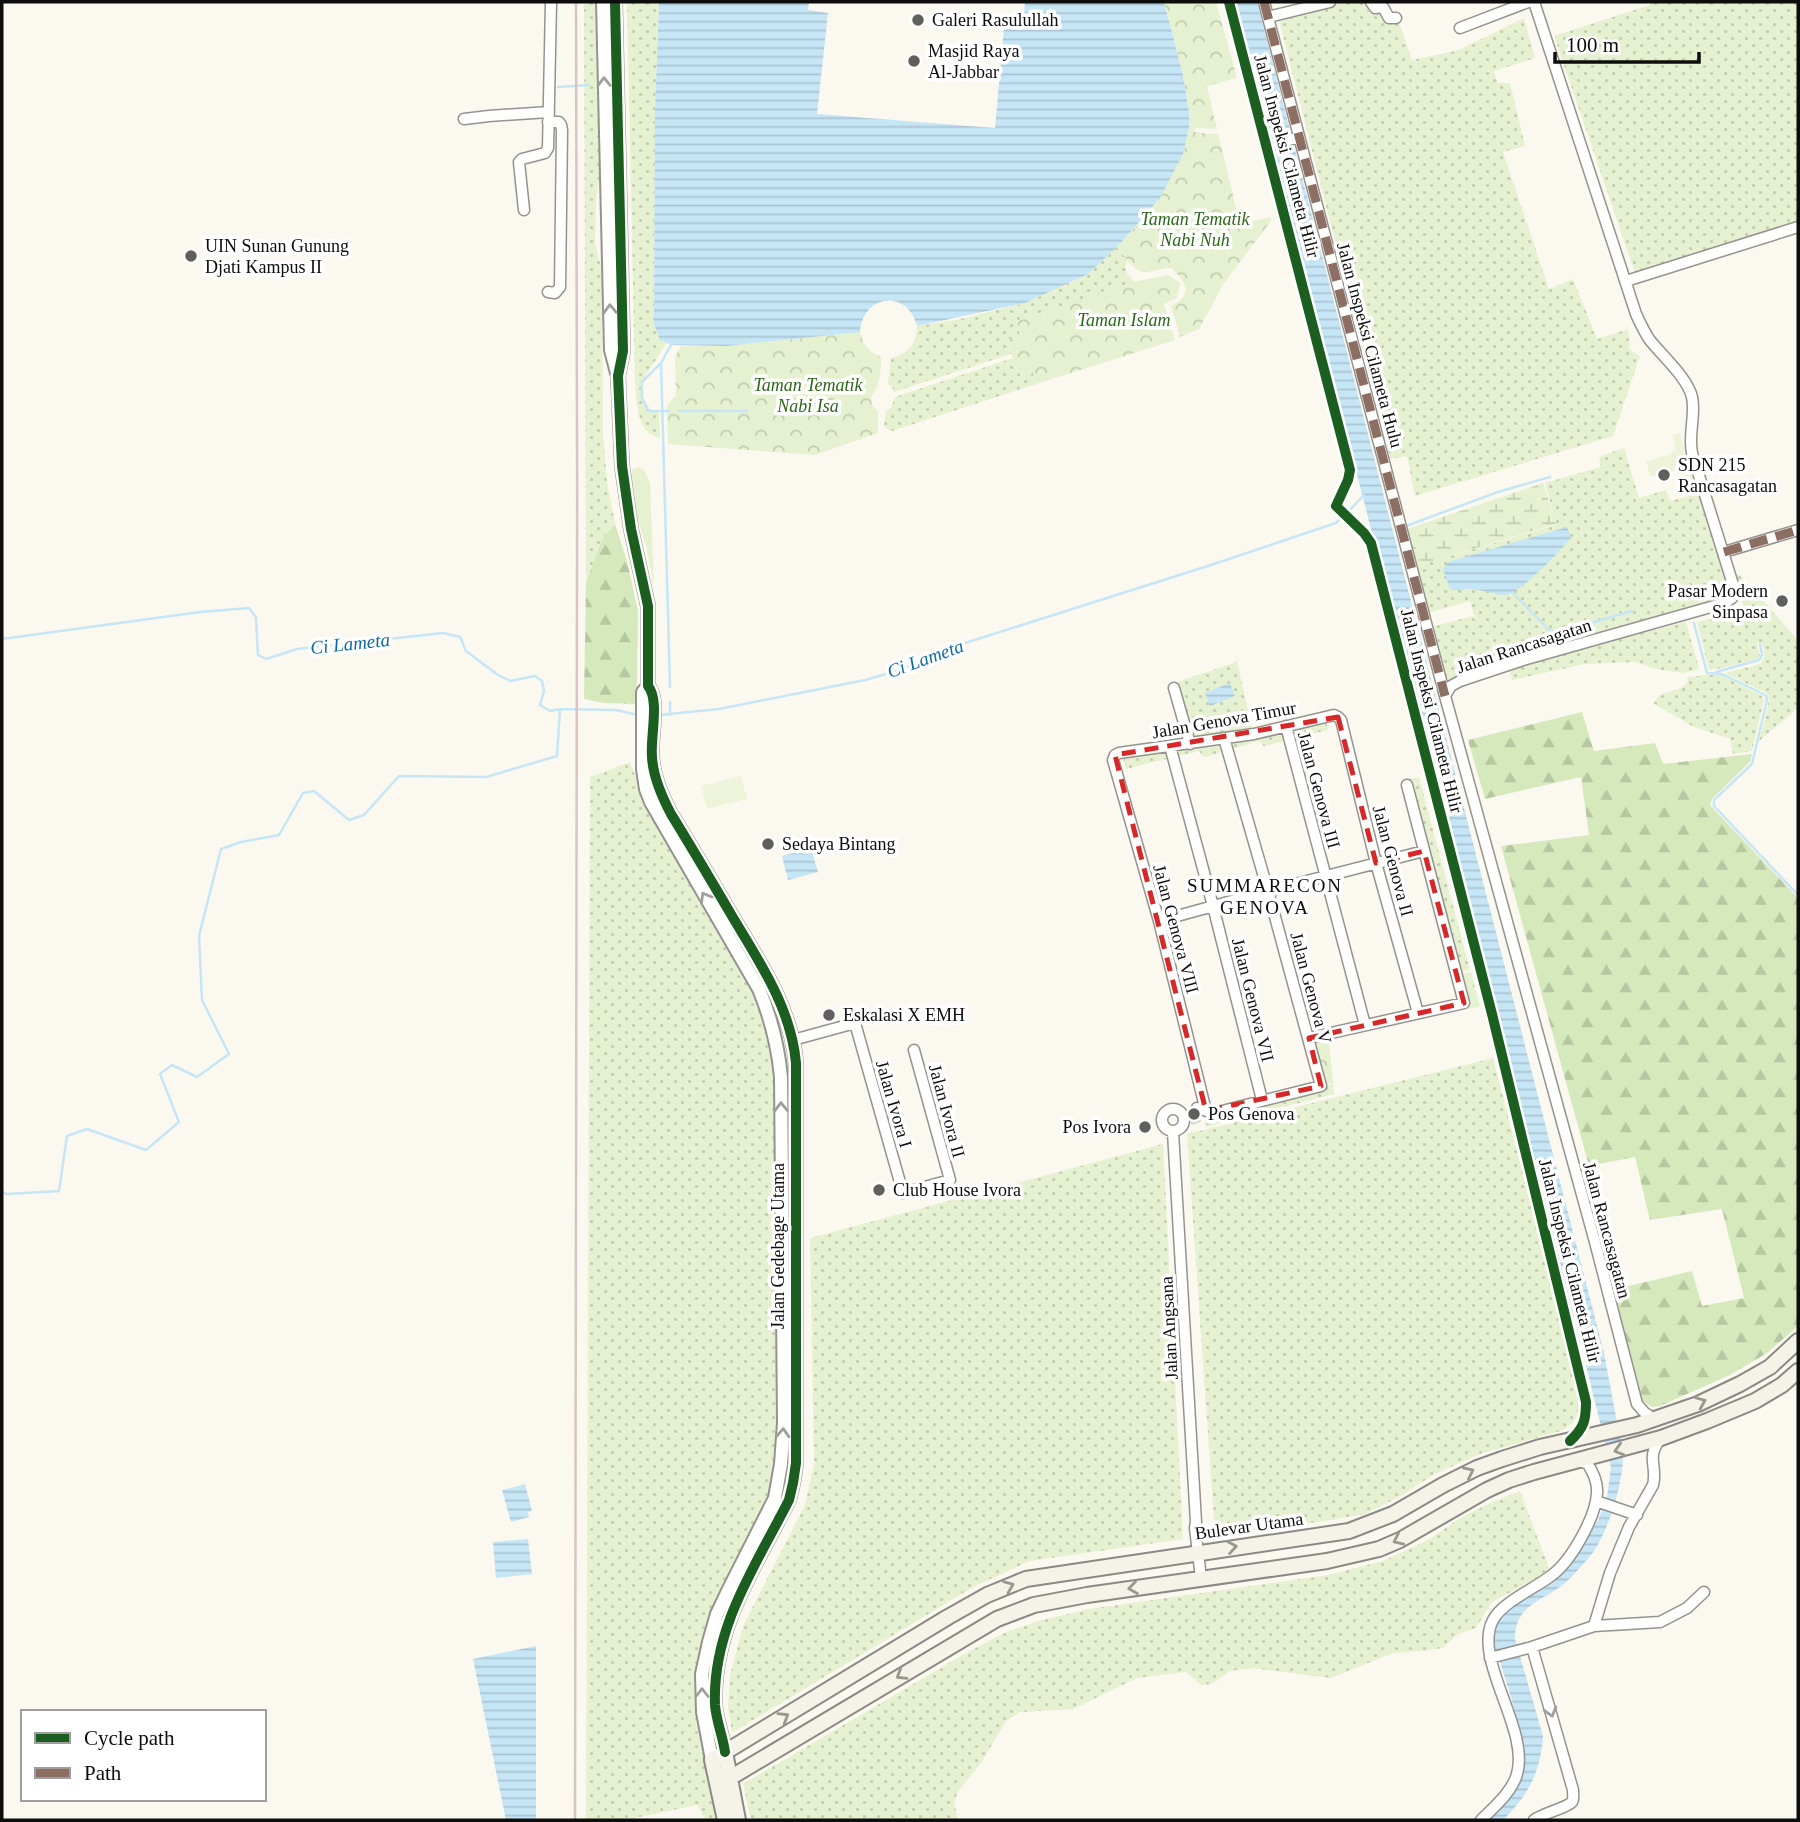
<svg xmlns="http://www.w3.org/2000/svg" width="1800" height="1822" viewBox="0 0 1800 1822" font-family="'Times New Roman',serif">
<defs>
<pattern id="grass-dots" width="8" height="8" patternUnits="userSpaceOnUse" patternTransform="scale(1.75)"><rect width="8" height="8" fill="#e5f1d0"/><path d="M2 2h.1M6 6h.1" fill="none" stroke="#c3cdb1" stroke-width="1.8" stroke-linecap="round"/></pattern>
<pattern id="forest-firs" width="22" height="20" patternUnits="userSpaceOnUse" patternTransform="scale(1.75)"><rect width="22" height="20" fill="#d6e9bd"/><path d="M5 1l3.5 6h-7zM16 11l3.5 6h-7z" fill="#b6c7a1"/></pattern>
<pattern id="wetland-marsh" width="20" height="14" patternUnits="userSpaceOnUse" patternTransform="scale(1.75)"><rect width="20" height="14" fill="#e5f1d0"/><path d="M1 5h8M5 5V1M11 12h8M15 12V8" fill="none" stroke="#c3cdb1"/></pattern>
<pattern id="park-crowns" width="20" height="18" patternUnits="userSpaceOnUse" patternTransform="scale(1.75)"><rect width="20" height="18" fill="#e5f1d0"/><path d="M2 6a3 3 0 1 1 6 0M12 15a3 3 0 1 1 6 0" fill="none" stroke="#c3cdb1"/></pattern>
<pattern id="water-rules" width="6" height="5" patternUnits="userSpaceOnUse" patternTransform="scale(1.75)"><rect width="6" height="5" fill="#c6e6f6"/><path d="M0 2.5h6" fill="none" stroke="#a9c4d2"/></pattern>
</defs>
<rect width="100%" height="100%" fill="#fbf8f0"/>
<path fill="url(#grass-dots)" d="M584,2H595L600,171L596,202L595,243L602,270L603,434L607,482L615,524L602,539L586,583Z
M627,2H659L655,112L654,324L660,339L666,343C653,370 631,380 648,411L659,412L660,438C635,433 637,399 635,379Z
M1344,2H1364L1369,12L1378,11L1386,23L1399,22L1412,60L1459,50L1524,18L1535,58L1494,71L1498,83H1510L1525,146L1503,152L1549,289L1573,279L1597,339L1628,329L1630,350L1640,356L1613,436L1415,496L1407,456L1390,459L1279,20Z
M1650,2H1798V221L1635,273L1554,36L1650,5Z
M1117,247L1127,259C1124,269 1126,275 1135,282L1016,321L1020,334L1006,339L1011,354L894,392L892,387L888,384L891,358C908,354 917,344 917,326L956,320L1025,303L1088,274Z
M1013,358L1032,369L1036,384L892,431L887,429L884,426L886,411L891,408L895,397Z
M1624,448L1639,498L1666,490L1670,501L1699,493L1730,589L1726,597L1499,660L1483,617L1498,660L1454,677L1447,686L1431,627L1473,616L1474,619L1478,618H1475L1470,601L1428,613L1416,566L1556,525L1545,483L1601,467L1599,457Z
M1736,574H1739L1798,640V708L1759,741L1769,700L1766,693L1725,673L1760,664C1767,659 1763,650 1762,642L1757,643L1760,656L1757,659L1722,668L1709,670L1697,622L1744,610Z
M1686,622L1699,669L1684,673L1655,669L1636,662L1585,664L1512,680L1509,668L1520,664Z
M1237,662L1253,732L1193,739L1177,682Z
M1707,675H1721L1762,696L1764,700L1752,751L1733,754L1730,739L1694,727L1653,703L1661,694L1681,688L1688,682L1687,677Z
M1326,721L1328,730L1264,746L1259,741L1204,757L1199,751L1126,769L1123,758L1134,754L1240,742Z
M630,762L646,804L655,821L754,991C768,1022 773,1044 776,1077L779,1423L778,1463L770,1496L698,1674L719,1820H706L697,1805L625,1820H586L590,777Z
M1419,777L1470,970L1459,972L1409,779Z
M1415,848L1418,859L1168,925L1165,915Z
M1493,1058L1580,1397L1578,1415L1573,1423L1561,1431L1480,1454L1435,1474L1397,1498L1365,1514L1326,1521L1215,1535L1187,1134Z
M1333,1084L1334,1094L1206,1127L1204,1121L1213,1117Z
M1163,1144L1183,1539L1030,1561L973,1587L732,1733L728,1705L730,1676L743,1626L805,1505L814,1464L810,1238Z
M1520,1491L1550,1571L1492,1602L1476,1628L1458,1634L1443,1648L1422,1651L1393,1653L1331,1678L1252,1668L1230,1671L1212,1684L1201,1685L1186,1672L1137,1678L1073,1709L1020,1712L1006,1721L981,1763L959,1790L954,1802L958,1820H751L743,1784L966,1653L1004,1633L1038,1621L1089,1609L1328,1575L1383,1561L1430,1539L1460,1518L1492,1502Z"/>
<path fill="url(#forest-firs)" d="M615,524L627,561L638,611L637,688L638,704L603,703L584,699L586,583L602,539Z
M1582,712L1594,751L1655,743L1663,764L1752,754L1750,762L1712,799L1710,805L1798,898V1326L1767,1353L1730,1375L1660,1406L1652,1407L1640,1399L1612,1290L1692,1271L1702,1306L1744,1298L1722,1209L1650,1220L1635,1157L1589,1166L1501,846L1589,835L1581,777L1485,799L1468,740Z"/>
<path fill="url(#wetland-marsh)" d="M1543,483L1556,524L1416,566L1407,529Z"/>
<path fill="url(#park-crowns)" d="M1164,2H1216L1237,78L1207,86L1217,129L1195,128L1194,132L1210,134L1218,133L1240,224L1271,217V221L1224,283L1199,329L1180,337L1171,306C1194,295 1187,282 1171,268C1162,268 1157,271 1148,272C1135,274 1124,256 1117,247L1160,198L1183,154L1186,142L1189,112L1183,75Z
M1168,275L1180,283L1177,298L1164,304L1175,340L1036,384L1032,370L1018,374L1006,338L1020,334L1016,321L1129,283Z
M860,332C863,344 869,352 881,357C881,365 881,373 879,381C877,393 863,399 878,411V433L815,455L668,444L667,406L676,395L675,357L681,346H727Z
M1471,972L1480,1007L1469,1009L1460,974Z
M1329,1040L1333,1083L1324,1085L1315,1043Z"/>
<path fill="#e5f1d0" d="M638,467C645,469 647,476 650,483L654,587C652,576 650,565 648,554C644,537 627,490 631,474C632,469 633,469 638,467Z"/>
<path fill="#eef4d9" d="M1680,433L1693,480L1680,484L1676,470L1650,477L1646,461L1672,454L1671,452L1676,450L1673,435Z
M741,776L747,799L707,809L701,786Z"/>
<path fill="url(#water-rules)" d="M659,2H809L808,10L828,13L817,114L995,128L1004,28L1023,30L1025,2H1164L1183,75L1189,112V127L1183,154L1160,198L1117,247L1088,274L1025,303L917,326C908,289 863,293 860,332L727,346L671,345L660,340L654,324L655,112Z
M1235,2H1257L1604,1353C1608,1374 1612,1396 1616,1417C1620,1433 1625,1453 1622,1470C1619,1494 1608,1530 1594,1551C1587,1560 1574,1575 1565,1583C1543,1602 1515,1603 1515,1639L1543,1736C1541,1771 1528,1796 1503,1820H1488L1517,1785L1524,1770L1525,1748L1511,1697L1495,1646V1634L1497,1621L1511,1607L1525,1597L1557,1577L1573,1561L1598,1520L1607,1497L1611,1467L1581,1345L1499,1025Z
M1567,527L1571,538C1561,550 1518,596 1504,595C1493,595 1482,589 1471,589C1463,588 1459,592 1450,589L1443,569L1448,562Z
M1230,683L1235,696L1210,706L1205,693Z
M811,848L818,872L788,880L782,856Z
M525,1484L532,1511L528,1512L529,1517L511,1522L502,1490Z
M528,1539L532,1574L496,1578L493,1542Z
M536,1646V1820H506L473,1659Z"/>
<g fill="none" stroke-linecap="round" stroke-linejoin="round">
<path stroke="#c6e6f6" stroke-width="2.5" d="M558,87L589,85
M661,363L642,382V398L649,411H669
M679,411H747
M1347,513L1364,495
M1406,526L1498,492L1550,477
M1512,592L1548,629L1557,633L1632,611
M1694,623L1707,673L1722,674L1761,693L1766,696L1767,700L1752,764L1714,800V806L1798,895
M2,639L200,612L249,608L256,617L258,655L266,659L297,649L443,633L460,637L466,651L498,675L510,681L535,676L542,681L544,691L540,705L550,711L560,709L616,710L638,715
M1716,672L1759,660L1762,655L1760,644
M670,687L661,363L671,345
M659,715L719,709L865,680L897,671L962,644L1211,565L1336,523L1342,517
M670,715V702
M2,1192L7,1194L59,1191L67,1136L87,1129L146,1150L179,1122L160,1074L172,1065L197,1077L229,1054L202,1000L199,936L221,849L241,842L279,835L303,793L314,791L349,820L364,815L399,776L486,777L557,756L560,709"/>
<path stroke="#d7d5ce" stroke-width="10" stroke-dasharray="10 5" stroke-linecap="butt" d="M1190,1120L1200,1117"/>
<g stroke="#94938f" stroke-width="13">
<path id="minor" d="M1229,2L1350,470L1348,480L1336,506L1364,533L1371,543L1492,1014L1586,1402C1586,1417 1584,1428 1573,1439
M1264,2L1445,696L1595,1242L1637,1404L1645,1413L1656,1420
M1371,2L1375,8L1383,7L1389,18H1396
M1268,17L1330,2
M1460,28L1528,2
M464,119L489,116L549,112
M1266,146L1299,137
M524,210L519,162L522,159L545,153L548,148L551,2
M1626,281L1798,227
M548,292L555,293L560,287L562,130L561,125L559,122H548
M1724,552L1798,530
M1174,688L1190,744
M1445,696L1451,686L1460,681L1523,660L1725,603L1732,598L1735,591L1692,453C1688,434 1696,415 1692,397C1687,377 1662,356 1649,339C1644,331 1640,323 1636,314L1534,2
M1286,726L1365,1025
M1170,746L1213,906L1262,1100
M1159,921L1268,891L1424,851
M1309,1038L1464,1003L1407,785
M793,1040L855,1023L903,1193L950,1180L914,1050
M1197,1108L1214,1113L1321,1086L1268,891L1224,738
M1162 1120a11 11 0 1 1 22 0a11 11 0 1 1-22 0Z
M1206,1111L1159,921L1113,760L1115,755L1119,753L1254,734L1334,715L1338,717L1341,720L1376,863L1418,1013
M1173,1132L1196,1522L1195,1528L1201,1578
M1596,1501L1637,1515
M1594,1626L1660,1622L1687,1608L1704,1592
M1532,1647L1573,1790C1573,1794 1574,1799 1572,1802C1567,1808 1543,1813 1534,1820
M1490,1658L1532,1647L1594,1626L1610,1573L1629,1527L1653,1485C1658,1465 1645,1459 1661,1438
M1481,1820C1494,1807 1512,1792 1517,1774C1530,1729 1472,1659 1493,1620C1502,1602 1536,1588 1552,1575C1571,1561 1596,1517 1597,1493C1598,1482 1593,1472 1587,1463L1578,1461"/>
</g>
<g stroke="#94938f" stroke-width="16">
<path id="tertiary" d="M603,2L611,350L617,373
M615,2L623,351L618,376L622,466L631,529L648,606V686C660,700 650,737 652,757C653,777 662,797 671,814C692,848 712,882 732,916C760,963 791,1008 796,1063V1463L793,1483L789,1500C755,1567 712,1628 715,1705C716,1720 723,1737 725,1752
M648,686L643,692V769L646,789L651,802L759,989C771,1018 778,1046 781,1077L784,1423L781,1464L775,1498L728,1591L717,1614L709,1642L702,1674L703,1712L712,1760"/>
</g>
<g stroke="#8b8986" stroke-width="18">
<path id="secondary" d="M725,1752L738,1820
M718,1785L997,1619L1034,1605L1087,1595L1327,1561L1379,1549L1400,1540L1487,1490L1509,1480L1534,1472L1661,1438L1707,1421L1755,1401L1782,1385L1798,1371
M725,1820L712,1760L948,1617L987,1595L1026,1579L1349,1531L1393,1514L1443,1485L1477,1468L1502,1459L1540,1447L1637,1425L1698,1404L1740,1384L1770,1367L1798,1341"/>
</g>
<use href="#minor" stroke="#fefefd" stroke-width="10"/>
<use href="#tertiary" stroke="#fefefd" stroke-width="12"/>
<use href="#secondary" stroke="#f5f3e8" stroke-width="14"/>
<path stroke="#d8c4c5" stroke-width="2.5" d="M575,1820C575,1214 579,608 576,2"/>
<path stroke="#8d6e63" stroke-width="9" stroke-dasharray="18 9" stroke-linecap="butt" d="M1264,2L1445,696
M1724,552L1798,530"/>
<g stroke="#fff" stroke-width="15">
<path id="cycleway" d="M615,2L623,351L618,376L622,466L631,529L648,606V686C660,700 650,737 652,757C653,777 662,797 671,814C692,848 712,882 732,916C760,963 791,1008 796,1063V1463L793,1483L789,1500C755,1567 712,1628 715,1705C716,1720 723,1737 725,1752
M1229,2L1350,470L1348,480L1336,506L1364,533L1371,543L1492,1014L1586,1402C1586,1420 1584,1428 1570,1441"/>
</g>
<use href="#cycleway" stroke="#1b5e20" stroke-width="10"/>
</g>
<defs><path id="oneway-chevron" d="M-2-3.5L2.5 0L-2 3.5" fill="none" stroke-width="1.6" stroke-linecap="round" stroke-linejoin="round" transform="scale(1.75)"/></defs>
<g stroke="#9e9e9d">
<use href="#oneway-chevron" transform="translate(604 82) rotate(-91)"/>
<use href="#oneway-chevron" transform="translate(610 309) rotate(-92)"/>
<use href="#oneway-chevron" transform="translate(705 897) rotate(-120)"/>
<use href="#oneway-chevron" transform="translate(781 1107) rotate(-91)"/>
<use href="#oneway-chevron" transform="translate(783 1433) rotate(-87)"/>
<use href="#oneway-chevron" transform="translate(702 1693) rotate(-90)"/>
<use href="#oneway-chevron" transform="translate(1551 1712) rotate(74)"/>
</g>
<g stroke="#989790">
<use href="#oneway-chevron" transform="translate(1701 1402) rotate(-23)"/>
<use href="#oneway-chevron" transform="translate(1619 1450) rotate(164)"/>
<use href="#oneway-chevron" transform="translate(1469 1472) rotate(-25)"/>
<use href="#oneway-chevron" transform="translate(1398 1540) rotate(155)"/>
<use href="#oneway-chevron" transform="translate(1232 1547) rotate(-9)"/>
<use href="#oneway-chevron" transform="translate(1009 1586) rotate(-22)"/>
<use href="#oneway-chevron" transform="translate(1133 1588) rotate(172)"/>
<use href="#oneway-chevron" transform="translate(901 1675) rotate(149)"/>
<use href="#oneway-chevron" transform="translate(784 1717) rotate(-31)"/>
</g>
<path fill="none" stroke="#d62828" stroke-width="5" stroke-dasharray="14 9" stroke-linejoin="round" d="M1338,717L1376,863L1424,851L1464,1003L1309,1038L1321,1086L1206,1111L1115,755Z"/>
<g fill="#605f5c" stroke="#fff" stroke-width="2.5">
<circle cx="918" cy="20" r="7"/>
<circle cx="914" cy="61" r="7"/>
<circle cx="191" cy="256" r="7"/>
<circle cx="1664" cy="475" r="7"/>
<circle cx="1782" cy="601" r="7"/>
<circle cx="768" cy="844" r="7"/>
<circle cx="829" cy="1015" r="7"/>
<circle cx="1194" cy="1114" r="7"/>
<circle cx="1145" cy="1127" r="7"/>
<circle cx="879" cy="1190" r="7"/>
</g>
<g text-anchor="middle" stroke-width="7" stroke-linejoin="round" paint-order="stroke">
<g font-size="18" fill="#0d0d0d" stroke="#fff" text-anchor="start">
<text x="932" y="26">Galeri Rasulullah</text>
<text x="928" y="57">Masjid Raya<tspan x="928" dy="21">Al-Jabbar</tspan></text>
<text x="205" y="252">UIN Sunan Gunung<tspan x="205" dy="21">Djati Kampus II</tspan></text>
<text x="1678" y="471">SDN 215<tspan x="1678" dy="21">Rancasagatan</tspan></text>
<text x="1768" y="597" text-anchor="end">Pasar Modern<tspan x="1768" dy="21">Sinpasa</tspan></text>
<text x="782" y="850">Sedaya Bintang</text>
<text x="843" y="1021">Eskalasi X EMH</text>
<text x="1208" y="1120">Pos Genova</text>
<text x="1131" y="1133" text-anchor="end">Pos Ivora</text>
<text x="893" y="1196">Club House Ivora</text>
</g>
<g font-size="18" fill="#0d0d0d" stroke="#fff">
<text transform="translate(1287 156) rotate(75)" y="6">Jalan Inspeksi Cilameta Hilir</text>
<text transform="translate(1370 345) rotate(75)" y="6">Jalan Inspeksi Cilameta Hulu</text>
<text transform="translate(1524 646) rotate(-18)" y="6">Jalan Rancasagatan</text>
<text transform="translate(1432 711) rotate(76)" y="6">Jalan Inspeksi Cilameta Hilir</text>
<text transform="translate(1224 720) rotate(-10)" y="6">Jalan Genova Timur</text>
<text transform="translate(1319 790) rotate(75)" y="6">Jalan Genova III</text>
<text transform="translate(1393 861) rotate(75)" y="6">Jalan Genova II</text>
<text transform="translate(1176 929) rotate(75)" y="6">Jalan Genova VIII</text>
<text transform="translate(1311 988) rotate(75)" y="6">Jalan Genova V</text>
<text transform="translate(1253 1000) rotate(76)" y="6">Jalan Genova VII</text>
<text transform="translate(894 1104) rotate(74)" y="6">Jalan Ivora I</text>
<text transform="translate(947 1111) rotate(75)" y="6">Jalan Ivora II</text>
<text transform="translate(1607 1230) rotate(75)" y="6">Jalan Rancasagatan</text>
<text transform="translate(778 1246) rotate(-90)" y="6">Jalan Gedebage Utama</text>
<text transform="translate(1570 1261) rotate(76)" y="6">Jalan Inspeksi Cilameta Hilir</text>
<text transform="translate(1169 1328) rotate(-93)" y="6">Jalan Angsana</text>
<text transform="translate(1249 1526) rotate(-8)" y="6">Bulevar Utama</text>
</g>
<g font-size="18" font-style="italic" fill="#2d671b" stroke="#fff">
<text x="1195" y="225">Taman Tematik<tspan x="1195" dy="21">Nabi Nuh</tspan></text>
<text x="1124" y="326">Taman Islam</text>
<text x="808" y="391">Taman Tematik<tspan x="808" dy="21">Nabi Isa</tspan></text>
</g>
<g font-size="19" font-style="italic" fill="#1268a3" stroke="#fff">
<text transform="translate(350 643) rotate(-6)" y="7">Ci Lameta</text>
<text transform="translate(925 658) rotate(-20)" y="7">Ci Lameta</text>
</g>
<g font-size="19" letter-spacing="2" fill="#0d0d0d" stroke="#fff">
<text x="1265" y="892">SUMMARECON<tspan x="1265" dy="22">GENOVA</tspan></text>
</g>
</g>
<rect width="1800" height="1822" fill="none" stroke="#0d0d0d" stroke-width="7"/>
<rect x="21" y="1710" width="245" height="91" fill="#ffffff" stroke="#9e9e9e" stroke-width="2"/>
<rect x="35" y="1733" width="35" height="10" fill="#1b5e20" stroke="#9e9e9e" stroke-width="2"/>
<text x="84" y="1745" font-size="21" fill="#0d0d0d">Cycle path</text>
<rect x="35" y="1768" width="35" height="10" fill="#8d6e63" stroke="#9e9e9e" stroke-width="2"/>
<text x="84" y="1780" font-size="21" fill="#0d0d0d">Path</text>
<path d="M1555 52v10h144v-10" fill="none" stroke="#0d0d0d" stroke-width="3.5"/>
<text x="1566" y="52" font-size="21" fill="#0d0d0d" stroke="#ffffff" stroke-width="5" paint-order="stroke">100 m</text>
</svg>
